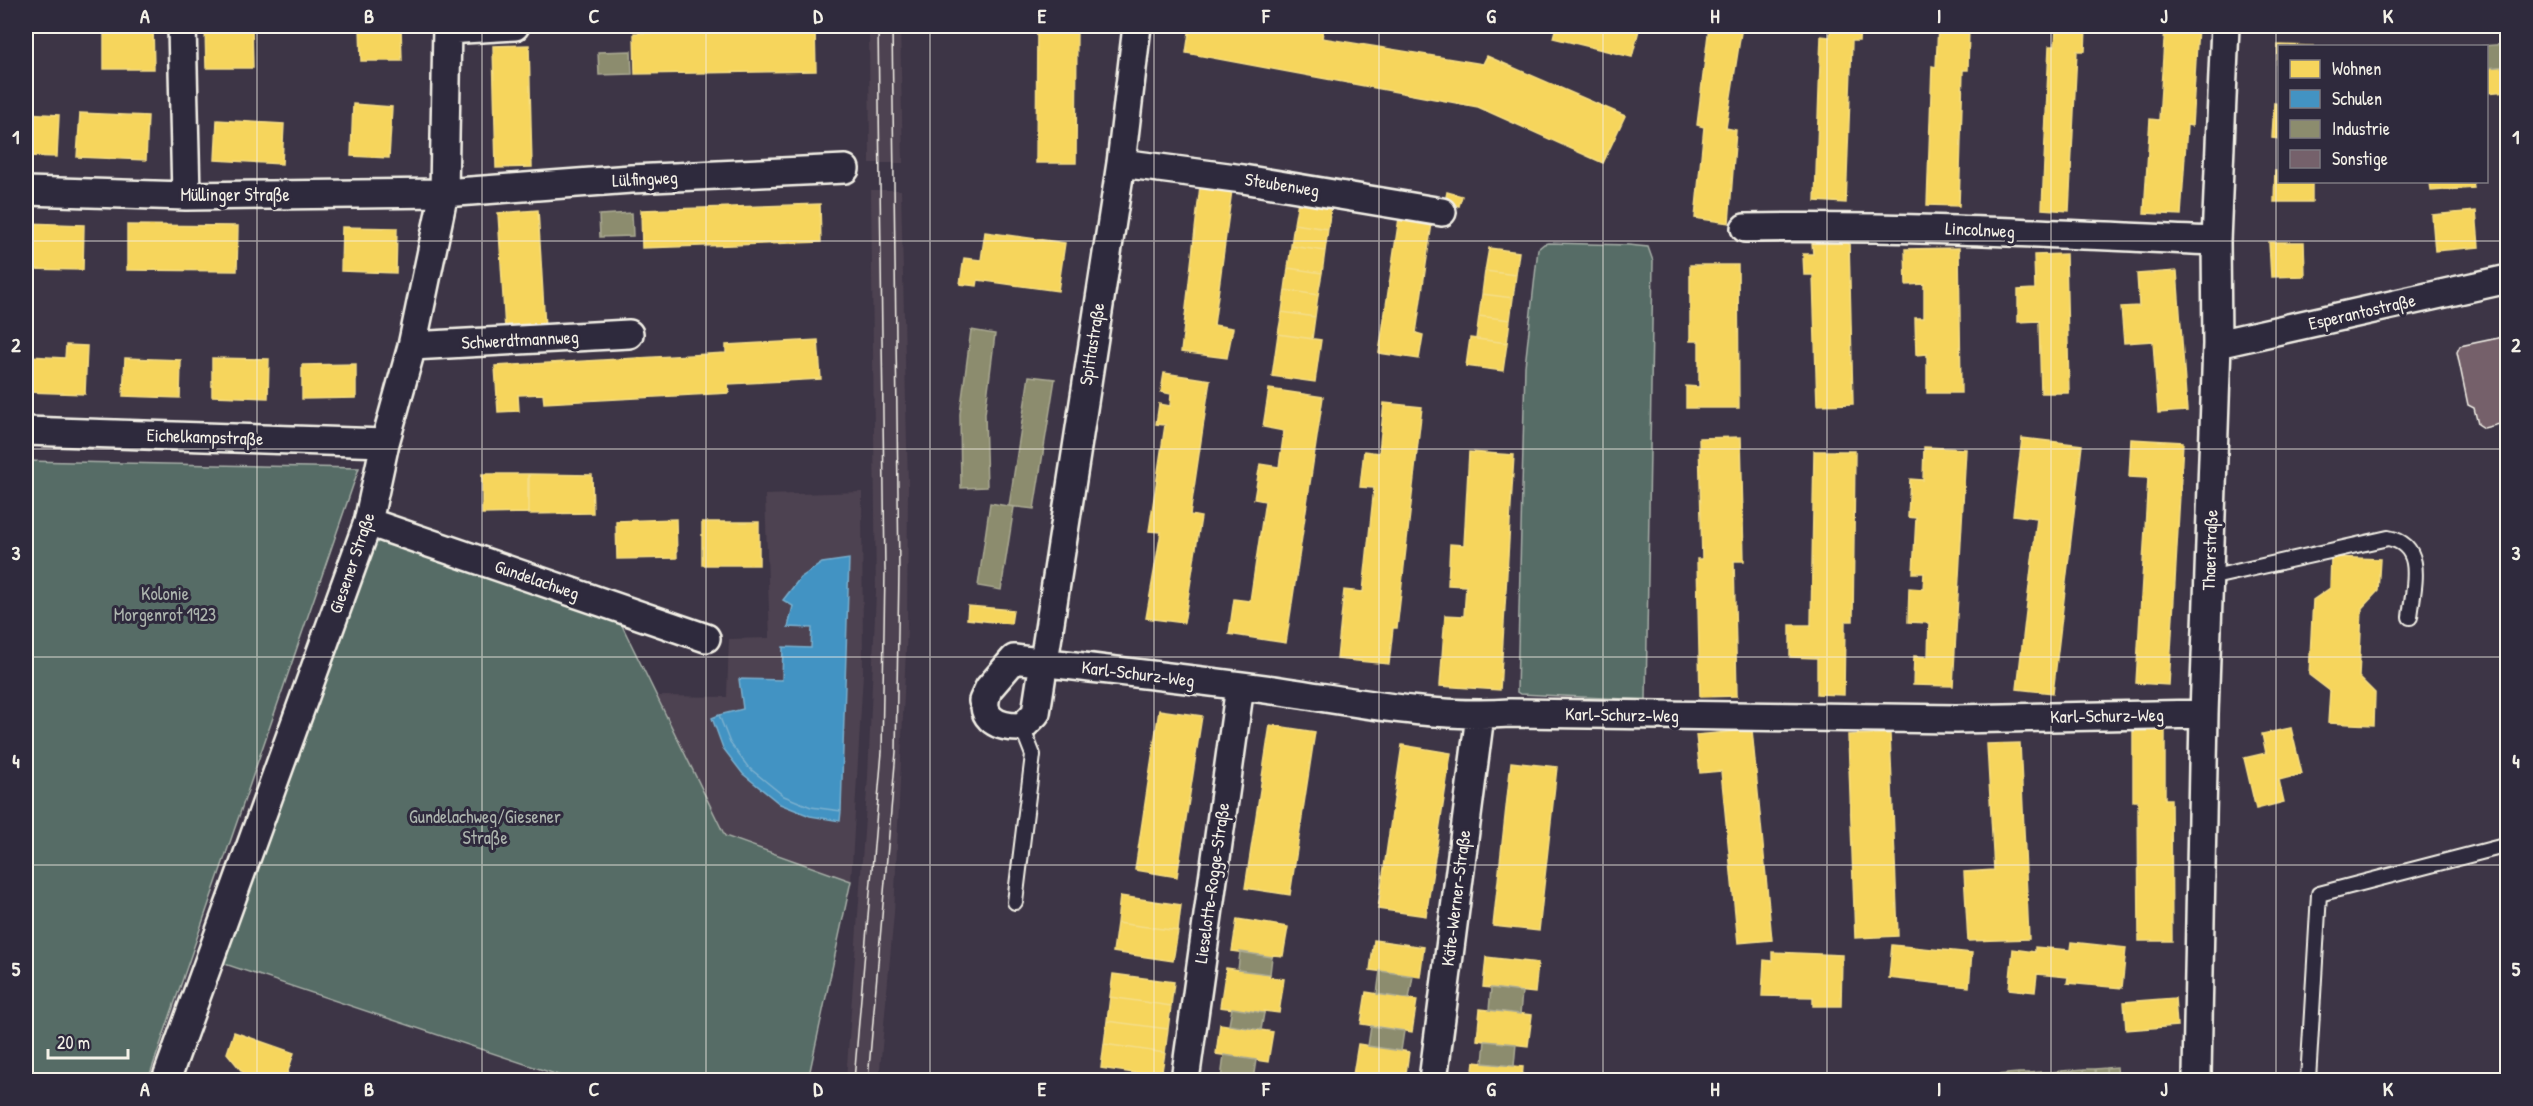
<svg xmlns="http://www.w3.org/2000/svg" width="2533" height="1106" viewBox="0 0 2533 1106" font-family="'Patrick Hand',sans-serif">
<rect width="100%" height="100%" fill="#3d3546"/>
<filter id="ink" filterUnits="userSpaceOnUse"><feTurbulence type="fractalNoise" baseFrequency=".0167" numOctaves="2"/><feDisplacementMap in="SourceGraphic" scale="12" xChannelSelector="R" yChannelSelector="G"/><feConvolveMatrix kernelMatrix="1 2 1 2 8 2 1 2 1" color-interpolation-filters="sRGB"/></filter>
<g filter="url(#ink)">
<path fill="#4e4251" d="M869,26H900L903,163H870Z
M871,190H901L908,486L907,627L894,913L879,1080H846L868,777L876,592Z
M862,492L863,673L851,881L725,836L657,696L727,697L729,639L770,638L765,495Z"/>
<path fill="#576c66" stroke="#a6aea7" stroke-width="1.5" d="M1548,243L1628,245L1648,247L1653,261L1646,700L1520,694L1517,692L1525,366L1538,249L1544,244Z
M26,461L359,468L148,1080H26Z
M368,522L613,607L725,836L851,881L808,1080H573L210,959Z"/>
<path fill="#f6d55c" stroke="#f5dd86" stroke-width="1.5" d="M26,26H28L26,64Z
M104,26H153L154,69H104Z
M205,26H252L253,68H206Z
M360,26H401L402,61H361Z
M1037,26H1077L1076,163H1036Z
M1190,26H1324L1322,38L1483,64L1487,56L1625,116L1603,163L1478,107L1186,53Z
M1556,26H1640L1632,57L1553,38Z
M1709,26H1742L1726,128L1736,130L1729,223L1695,218L1704,127L1697,125Z
M1830,26H1860L1859,41H1852L1846,203L1815,201L1821,36L1830,37Z
M1938,26H1969L1968,70H1963L1959,206L1927,205L1932,66L1936,67Z
M2056,26H2086L2085,51H2077L2069,211L2042,209L2049,46H2055Z
M2165,26H2198L2192,126L2187,125L2181,215L2144,213L2150,119L2159,120Z
M815,30L816,71L635,74L634,33Z
M529,45L532,167L496,168L493,46Z
M2278,45L2315,46H2280V77H2277Z
M2505,66L2507,91L2486,93V68Z
M2274,103L2280,104V139L2272,138Z
M353,104L392,107L389,158L351,156Z
M26,113L59,115L57,157L26,156Z
M80,113L148,116L146,160L77,157Z
M217,120L284,124L282,164L215,160Z
M2275,171H2280V182H2312V202H2274Z
M2430,182H2473L2474,188L2431,191Z
M1200,186L1232,190L1214,325L1233,328L1227,358L1181,352Z
M1447,192L1462,196L1459,206L1445,202Z
M1298,201L1331,206L1328,229L1294,224Z
M820,204L821,242L642,248L641,210Z
M538,210L545,328L505,330L498,213Z
M2476,211L2479,247L2435,251L2432,215Z
M1399,218L1432,223L1416,333L1423,335L1419,359L1379,353Z
M26,223L84,225L83,270L26,269Z
M1294,224L1328,229L1325,251L1291,246Z
M127,225L238,226L237,271L127,270Z
M342,227L397,228L396,273L341,271Z
M985,232L1065,243L1058,291L978,280L977,286L960,284L964,258L981,260Z
M1849,242L1853,404L1817,405L1813,275H1804L1803,254H1813L1812,243Z
M2269,242H2304L2305,276L2271,277Z
M1291,246L1325,251L1322,273L1288,268Z
M1489,248L1519,252L1516,275L1485,271Z
M1959,248L1961,393H1927V354L1916,355L1915,318H1924V284L1906,285L1905,249Z
M2066,254L2069,393H2041L2039,321L2018,322V290L2035,289L2034,255Z
M1690,265H1738L1739,408H1686V386L1699,387V341H1690Z
M1288,268L1322,273L1318,295L1285,290Z
M1485,271L1516,275L1513,298L1482,294Z
M2177,271L2187,411L2158,413L2153,341L2124,343L2121,307L2139,306L2137,274Z
M1285,290L1318,295L1315,317L1282,312Z
M1482,294L1513,298L1510,320L1479,316Z
M1282,312L1315,317L1312,339L1278,334Z
M1479,316L1510,320L1507,343L1476,339Z
M1278,334L1321,340L1315,382L1272,376Z
M1470,338L1507,343L1503,371L1466,366Z
M818,340L821,379L728,384L729,393L544,403L543,394L518,395L519,411L498,412L495,366L726,353V345Z
M66,345L87,346L85,394L28,392L29,356L65,358Z
M125,358L181,360L180,398L123,396Z
M212,358L269,359L268,398L212,396Z
M356,364V398L302,399V365Z
M1164,373L1210,380L1190,515L1201,517L1184,623L1146,618L1161,532L1149,531L1165,425L1156,424L1159,404L1170,406L1171,394L1161,392Z
M1269,389L1323,397L1286,643L1229,634L1234,599L1250,601L1265,501L1254,499L1260,464L1279,467L1284,431L1263,427Z
M1384,403L1422,407L1397,628H1393L1389,664L1337,659L1344,590L1363,592L1374,488L1360,487L1364,451L1379,453Z
M1741,437L1744,561H1734L1737,696L1700,697L1697,559H1702L1699,438Z
M2022,438L2082,445L2053,693L2017,689L2037,518L2013,515Z
M2131,439L2183,442L2169,685L2136,683L2148,478L2129,477Z
M1924,447L1966,449L1953,686L1913,685L1914,656L1928,657L1929,623L1908,622L1909,588L1923,589L1924,573H1913L1916,518L1908,517L1910,479L1923,480Z
M1814,451H1855L1853,621H1845L1844,695L1817,694V658L1790,657V625H1811Z
M1469,452L1514,455L1500,690L1440,686L1445,615L1464,616L1466,586L1448,585L1450,544L1464,545Z
M482,474H528V513L482,514Z
M529,474L592,475L593,513L529,514Z
M676,519L677,558L617,559L616,521Z
M702,522H759V565H702Z
M2331,557L2380,559L2378,591L2362,608L2359,677L2375,693L2374,725L2328,723L2330,691L2309,675L2313,600L2330,588Z
M968,606L1013,610L1011,624L967,619Z
M1159,710L1202,716L1177,877L1135,870Z
M1270,725L1315,732L1290,895L1245,888Z
M2291,728L2302,774L2279,780L2284,802L2256,809L2244,758L2266,753L2262,734Z
M1752,730L1772,940L1738,943L1721,771L1700,773L1696,735Z
M2133,731H2165V799H2171L2172,941H2139L2138,801H2133Z
M1890,734L1898,936L1855,938L1848,735Z
M2020,743L2029,939L1968,941L1964,872L1994,870L1987,744Z
M1402,745L1451,753L1426,916L1378,909Z
M1511,762L1557,767L1539,931L1493,926Z
M1120,896L1181,905L1178,931L1117,923Z
M1237,919L1288,927L1283,956L1273,955L1272,957L1232,951Z
M1117,923L1178,931L1173,961L1113,952Z
M1374,940L1424,947L1420,977L1370,970Z
M2071,942L2126,948L2122,988L2067,983L2068,977L2037,974L2035,992L2009,989L2013,949L2035,952V947L2070,950Z
M1892,945L1972,953L1969,987L1889,978Z
M1772,952L1842,955L1841,1006H1813V997L1762,996L1764,960L1772,961Z
M1486,957L1538,963L1535,993L1483,987Z
M1226,968L1270,974L1269,977L1284,979L1279,1013L1264,1011V1013L1220,1007Z
M1113,974L1174,982L1171,1006L1110,997Z
M1366,992L1417,1000L1412,1032L1361,1024Z
M1110,997L1171,1006L1168,1029L1107,1021Z
M2175,998L2177,1026L2126,1030L2124,1002Z
M1480,1009L1532,1015L1528,1046L1477,1040Z
M1107,1021L1168,1029L1165,1053L1104,1044Z
M1220,1024L1273,1032L1268,1062L1216,1054Z
M234,1032L294,1053L285,1080H249L227,1053Z
M1104,1044L1165,1053L1161,1077L1101,1068Z
M1358,1044L1409,1052L1405,1080L1353,1075Z
M1474,1062L1523,1067L1522,1080H1472Z"/>
<path fill="#4393c3" stroke="#78afce" stroke-width="1.5" d="M849,559L841,811L811,807L784,796L748,767L730,743L719,715L743,709L739,679L782,680L783,647L811,648L812,628L788,627L793,606L783,600L800,578L822,563Z
M719,715L730,743L748,767L784,796L811,807L841,811L840,821L810,816L780,804L743,774L723,748L712,718Z"/>
<path fill="#8c8c6e" stroke="#abaa93" stroke-width="1.5" d="M2508,44V66L2486,68V46H2481Z
M631,51L632,74L599,75L598,52Z
M632,213L633,236L600,237L599,215Z
M971,330L995,334L985,414L987,487L961,488L960,414Z
M1029,376L1055,379L1034,509L1009,506Z
M990,503L1014,507L1001,590L978,586Z
M1240,952L1272,957L1270,974L1238,970Z
M1380,971L1413,976L1409,999L1377,994Z
M1491,988L1522,992L1520,1014L1489,1010Z
M1232,1008L1264,1013L1261,1030L1229,1025Z
M1371,1026L1404,1031L1401,1051L1368,1046Z
M1485,1041L1516,1044L1514,1066L1483,1063Z
M1224,1055L1256,1060L1253,1080L1221,1079Z
M2117,1067L2118,1080H2107L2106,1068Z
M2106,1068L2107,1080H2096L2095,1069Z
M2084,1069L2085,1080H2074L2073,1070Z
M2084,1069H2095L2096,1080H2085Z
M2073,1070L2074,1080H2063L2062,1071Z
M2062,1071L2063,1080H2051V1072Z
M2040,1072V1080H2029V1073Z
M2040,1072H2051V1080H2040Z
M2018,1073V1080H2007V1074Z
M2018,1073H2029V1080H2018Z
M2007,1074V1080H1996V1075Z
M1996,1075V1080H1985V1076Z
M1364,1076L1390,1080H1363Z
M1974,1076H1985V1080H1974Z"/>
<path fill="#75616b" stroke="#f4f1e8" stroke-width="1.5" d="M2508,336V422L2484,428L2478,424L2474,408L2468,405L2457,352L2460,346Z"/>
<g fill="none" stroke-linecap="round" stroke-linejoin="round">
<g stroke="#f4f1e8" stroke-width="18">
<path id="service" d="M2209,578L2388,538C2427,545 2413,588 2410,617
M1015,902L1033,755L1022,727
M2308,1080L2319,894L2508,845"/>
</g>
<g stroke="#f4f1e8" stroke-width="32">
<path id="minor" d="M182,26L186,196
M447,30L515,26
M1121,163L1243,179L1442,212
M26,191L186,196L444,193L631,179L845,169
M1745,228C1902,225 2059,234 2216,241
M2217,344L2508,279
M412,346L629,334
M26,431L385,443
M368,522L706,638
M989,688C976,716 995,728 1022,727L1036,713L1121,163L1137,26
M983,701L989,688L1014,659C1105,670 1197,679 1287,692C1361,703 1435,718 1510,713L1956,719L2204,714
M2197,1075L2204,714L2217,344L2216,241L2225,26
M166,1080L368,522L385,443L412,346L444,193L447,26
M1185,1080L1240,686
M1433,1080L1480,715"/>
</g>
<use href="#service" stroke="#2f2a3d" stroke-width="14"/>
<use href="#minor" stroke="#2f2a3d" stroke-width="27"/>
<path stroke="#f4f1e8" stroke-width="1.5" d="M854,1080L882,752L885,571L878,26
M868,1080L896,752L899,571L892,26"/>
</g>
</g>
<path fill="none" stroke="#f4f1e8" stroke-width="1.5" stroke-opacity="0.55" d="M257,26V1080M482,26V1080M706,26V1080M930,26V1080M1154,26V1080M1379,26V1080M1603,26V1080M1827,26V1080M2051,26V1080M2276,26V1080M26,241H2508M26,449H2508M26,657H2508M26,865H2508"/>
<g text-anchor="middle" stroke-width="6" stroke-linejoin="round" paint-order="stroke">
<g font-size="18" fill="#f4f1e8" stroke="#2f2a3d">
<text transform="translate(645 179) rotate(-3)" y="6">Lülfingweg</text>
<text transform="translate(1282 185) rotate(9)" y="6">Steubenweg</text>
<text x="235" y="201">Müllinger Straße</text>
<text transform="translate(1980 230) rotate(3)" y="6">Lincolnweg</text>
<text transform="translate(2362 312) rotate(-13)" y="6">Esperantostraße</text>
<text transform="translate(520 340) rotate(-3)" y="6">Schwerdtmannweg</text>
<text transform="translate(1092 344) rotate(-81)" y="6">Spittastraße</text>
<text transform="translate(205 437) rotate(2)" y="6">Eichelkampstraße</text>
<text transform="translate(2210 550) rotate(-88)" y="6">Thaerstraße</text>
<text transform="translate(352 563) rotate(-71)" y="6">Giesener Straße</text>
<text transform="translate(537 580) rotate(19)" y="6">Gundelachweg</text>
<text transform="translate(1138 674) rotate(7)" y="6">Karl-Schurz-Weg</text>
<text transform="translate(1622 715) rotate(1)" y="6">Karl-Schurz-Weg</text>
<text transform="translate(2107 716) rotate(-1)" y="6">Karl-Schurz-Weg</text>
<text transform="translate(1212 883) rotate(-82)" y="6">Lieselotte-Rogge-Straße</text>
<text transform="translate(1456 898) rotate(-83)" y="6">Käte-Werner-Straße</text>
</g>
<g font-size="18" fill="#adb5ae" stroke="#2f2a3d">
<text x="165" y="600">Kolonie<tspan x="165" dy="21">Morgenrot 1923</tspan></text>
<text x="485" y="823">Gundelachweg/Giesener<tspan x="485" dy="21">Straße</tspan></text>
</g>
</g>
<rect width="2533" height="1106" fill="none" stroke="#2f2a3d" stroke-width="66"/>
<rect x="2278" y="45" width="210" height="138" fill="#2f2a3d" stroke="#7e7a81" stroke-width="1.5"/>
<rect x="2290" y="60" width="30" height="18" fill="#f6d55c" stroke="#7e7a81" stroke-width="1.5"/>
<text x="2332" y="75" font-size="18" fill="#f4f1e8">Wohnen</text>
<rect x="2290" y="90" width="30" height="18" fill="#4393c3" stroke="#7e7a81" stroke-width="1.5"/>
<text x="2332" y="105" font-size="18" fill="#f4f1e8">Schulen</text>
<rect x="2290" y="120" width="30" height="18" fill="#8c8c6e" stroke="#7e7a81" stroke-width="1.5"/>
<text x="2332" y="135" font-size="18" fill="#f4f1e8">Industrie</text>
<rect x="2290" y="150" width="30" height="18" fill="#75616b" stroke="#7e7a81" stroke-width="1.5"/>
<text x="2332" y="165" font-size="18" fill="#f4f1e8">Sonstige</text>
<path d="M48 1049v9h80v-9" fill="none" stroke="#f4f1e8" stroke-width="3"/>
<text x="57" y="1049" font-size="18" fill="#f4f1e8" stroke="#2f2a3d" stroke-width="4.5" paint-order="stroke">20 m</text>
<rect x="33" y="33" width="2467" height="1040" fill="none" stroke="#f4f1e8" stroke-width="2"/>
<g font-size="20" text-anchor="middle" font-weight="bold" fill="#f4f1e8">
<text x="145" y="23">A</text>
<text x="369" y="23">B</text>
<text x="594" y="23">C</text>
<text x="818" y="23">D</text>
<text x="1042" y="23">E</text>
<text x="1266" y="23">F</text>
<text x="1491" y="23">G</text>
<text x="1715" y="23">H</text>
<text x="1939" y="23">I</text>
<text x="2164" y="23">J</text>
<text x="2388" y="23">K</text>
<text x="16" y="144">1</text>
<text x="2516" y="144">1</text>
<text x="16" y="352">2</text>
<text x="2516" y="352">2</text>
<text x="16" y="560">3</text>
<text x="2516" y="560">3</text>
<text x="16" y="768">4</text>
<text x="2516" y="768">4</text>
<text x="16" y="976">5</text>
<text x="2516" y="976">5</text>
<text x="145" y="1096">A</text>
<text x="369" y="1096">B</text>
<text x="594" y="1096">C</text>
<text x="818" y="1096">D</text>
<text x="1042" y="1096">E</text>
<text x="1266" y="1096">F</text>
<text x="1491" y="1096">G</text>
<text x="1715" y="1096">H</text>
<text x="1939" y="1096">I</text>
<text x="2164" y="1096">J</text>
<text x="2388" y="1096">K</text>
</g>
</svg>
